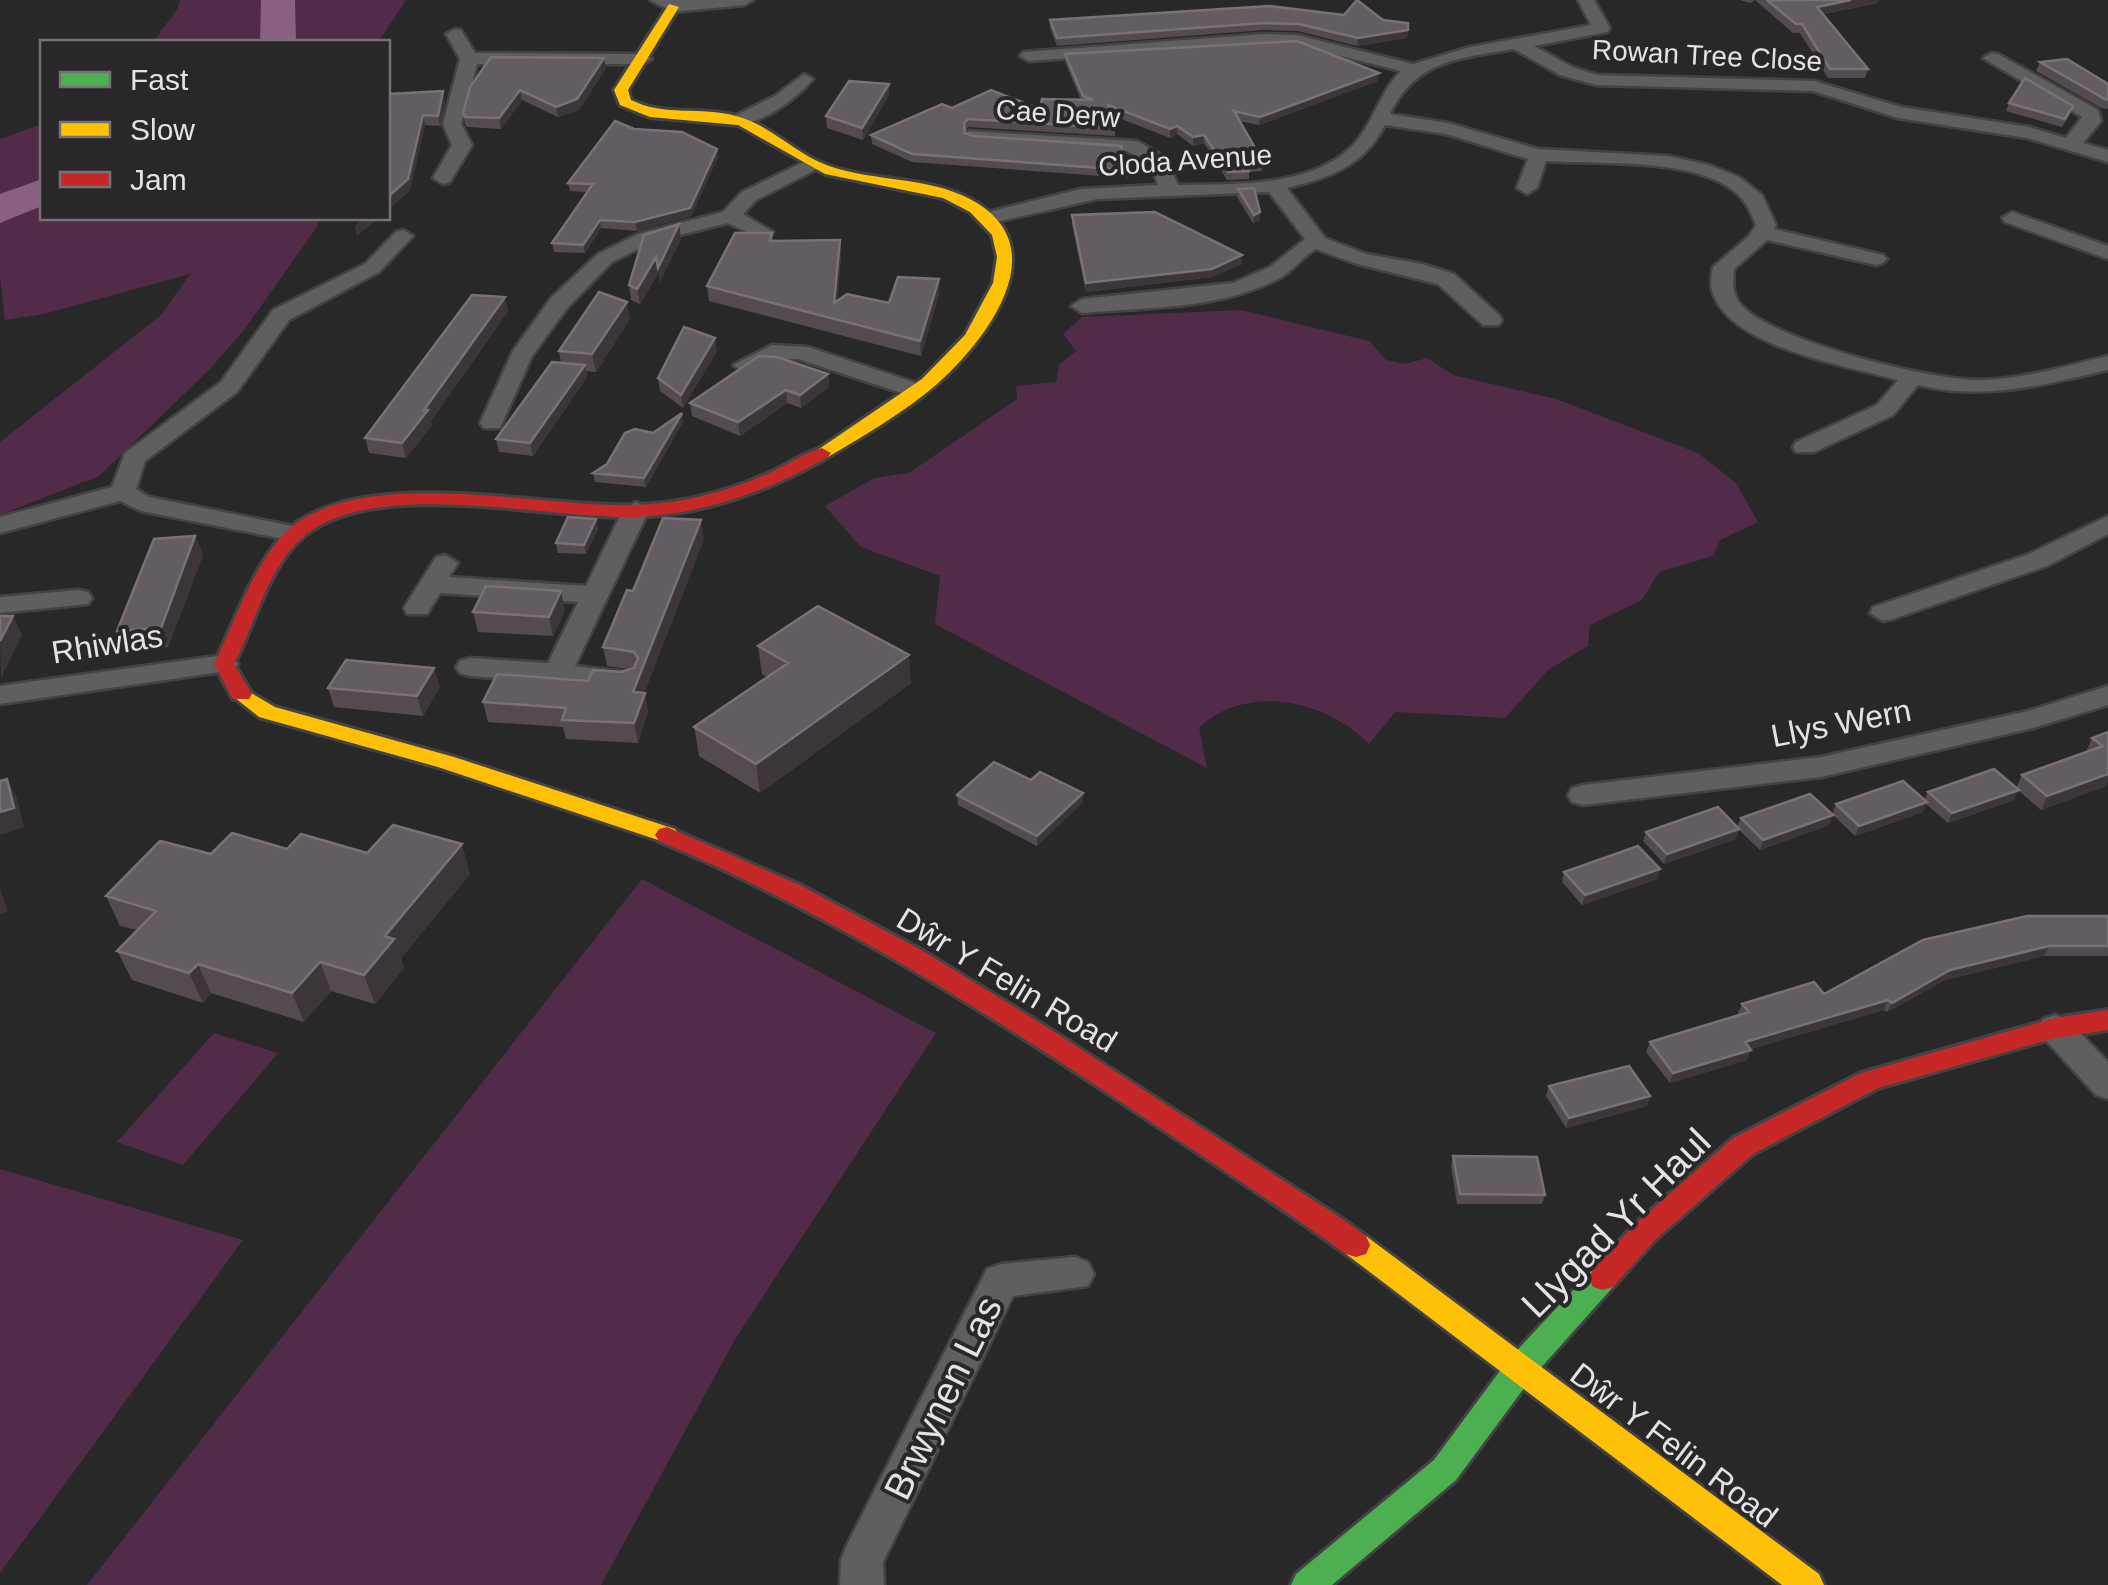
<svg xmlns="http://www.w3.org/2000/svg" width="2108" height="1585" viewBox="0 0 2108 1585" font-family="Helvetica,sans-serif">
<rect width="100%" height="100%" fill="#282828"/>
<path fill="#512b48" d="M180,0H406L378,42H153L178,8Z
M42,124V218H319L317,227L244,330L209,370L99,476L0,515V442L161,315L190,274L44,314L5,320L0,278V139Z
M1241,310L1369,341L1386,360L1405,364L1427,358L1453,375L1556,399L1698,453L1736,483L1758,522L1720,540L1713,556L1659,572L1642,600L1590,625L1588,646L1548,670L1505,718L1395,712L1369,744C1336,710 1280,691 1233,707C1221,710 1209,720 1199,727L1207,768L935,624L940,576L861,547L825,506L874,478L909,473L1017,399L1016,386L1056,382L1059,365L1076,351L1063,334L1082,317Z
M642,879L936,1033L737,1336L601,1585H87Z
M214,1033L278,1053L183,1165L117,1142Z
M0,1169L243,1240L0,1573Z"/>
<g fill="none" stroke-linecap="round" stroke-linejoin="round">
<path fill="#8b5f7f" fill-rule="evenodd" d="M261,0H295L296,42H260Z
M42,179V206L0,223V194Z"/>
<g stroke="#434343" stroke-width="5">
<path id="street" d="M650,0H753L745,5L673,12Z
M1578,0H1594L1610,28L1607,32L1534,46L1572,67L1597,75L1814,81L1901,107L2029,127L2066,138L2082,117L1983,58L1992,53L1998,54L2098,110L2101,121L2083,143L2108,150V162L2027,138L1898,118L1813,91L1596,85L1560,75L1514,49C1461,58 1415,60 1390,114L1448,123L1538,149L1668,156L1709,165L1739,177L1762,195L1776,225L1774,229L1883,255L1887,259L1883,263L1876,265L1767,240L1734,269C1733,283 1732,294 1741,305C1773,341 1932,381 1980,380C2023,379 2066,366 2108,356V370C2043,385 1984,401 1918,385L1893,415L1814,452H1796L1793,447L1796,442L1877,405L1898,380C1849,366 1726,347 1712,290C1710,284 1712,274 1713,267L1749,236L1756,225C1753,218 1750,210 1746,204C1714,155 1598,165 1546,161L1537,188L1527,194L1517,188L1528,159L1446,134L1385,125C1364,166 1329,178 1287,188L1325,238L1366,254L1422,264L1454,274L1499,315L1502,320L1499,325H1483L1438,284L1354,263L1316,249C1303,256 1294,270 1280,278C1220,310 1148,307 1082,313L1071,306L1082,299L1233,283L1270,267L1305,239L1269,192L1097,199L987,224L977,218L980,214L1081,189L1158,185L1151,165L1127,151L975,141L968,139V131L1137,141L1165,157L1178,185C1233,184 1315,188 1355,143C1374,121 1380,92 1401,71L1297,45L1264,44L1029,61L1020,56L1023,52L1264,34L1297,35L1413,64L1470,47L1591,25Z
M455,29L461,30L475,53L643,54L652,59L643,64H477L461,124L472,145L450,182L443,184L433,178L452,145L443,124L460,59L446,34Z
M804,74L813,79C795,100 757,129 728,124L726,120L775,96Z
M810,159L820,165L817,169L756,200L743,214L773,232L770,236H756L728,223L652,242L612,262L567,308L532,356L500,428H484L480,423L513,351L551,298L598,254L638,234L723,212L742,192Z
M2012,212L2108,246V259L2005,222L2002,218Z
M403,230L413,236L379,272L289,320L237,392L145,461L136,489L149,497L303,528L307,533L303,538L294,541L141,511L120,501L0,533V517L112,487L125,453L221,382L273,310L365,264L396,232Z
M772,345L808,347L925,386L929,391L917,398L798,359H776L744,372L733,365Z
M636,502L649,510L575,666L635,673L639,679L635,685L625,688L470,676L460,673L456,667L460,661L470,658L548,663L578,602L440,593L427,614H407L404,608L436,557L445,555L458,563L449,577L586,586L623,510Z
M2108,516V534L2047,566L1893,619L1883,621L1870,613L1873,607L2029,554Z
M79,590L88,592L92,598L88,604L0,613V597Z
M224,655L234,658L238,664L234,670L0,704V686Z
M2108,686V705L2033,728L1821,777L1583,805L1572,802L1568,795L1572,788L1583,785L1821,757L2028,711Z
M2055,1015L2067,1019L2108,1062V1099L2096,1095L2043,1037L2038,1028L2043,1019Z
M1075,1257L1088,1262L1094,1274L1088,1286L1013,1296L883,1562L884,1585H840L841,1560L847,1545L987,1269L1001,1264Z"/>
</g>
<g stroke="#434343" stroke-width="6">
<path id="fast" d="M1603,1266L1613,1269L1617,1278L1613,1287L1530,1380L1456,1480L1332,1585H1291L1296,1574L1434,1460L1508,1360L1593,1269Z"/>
</g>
<g stroke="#434343" stroke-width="6">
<path id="slow" d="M669,4L679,7L628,90L631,100C665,117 700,106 736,116C771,125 795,154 829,166C875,182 926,176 970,199C1059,246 987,340 936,385C903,413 865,435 828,457L822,458L813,453L922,379L965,335L993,283L997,257L992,235L970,212L943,198L825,174L738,125L650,117L620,105L614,90Z
M241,687L275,707L454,757L675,829L679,835L667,843L438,767L259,717L230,694Z
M1356,1233L1366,1236L1819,1574L1824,1585H1782L1346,1254L1342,1245L1346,1236Z"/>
</g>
<g stroke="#434343" stroke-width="6">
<path id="jam" d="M822,448L831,453L828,457C769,491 702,515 633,517C544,519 374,476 303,537C268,567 255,624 234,664L252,694L249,699H233L214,664C235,622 250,573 281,537C349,460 543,509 635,505C681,504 726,492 767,474C786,466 803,453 822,448Z
M667,827L800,885L923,951L1042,1024L1341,1218L1366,1236L1370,1245L1366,1254L1356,1257L1346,1254C1278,1205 1208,1160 1139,1114C985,1011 830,913 659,841L655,835L659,829Z
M2108,1010V1030L2055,1038L1878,1088L1753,1154L1655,1240L1613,1287L1603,1290L1593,1287L1589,1278L1593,1269L1635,1224L1733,1138L1861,1073L2055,1018Z"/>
</g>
<use href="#street" fill="#5f5f5f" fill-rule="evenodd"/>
<use href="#fast" fill="#4caf50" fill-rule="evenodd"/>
<use href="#slow" fill="#ffc107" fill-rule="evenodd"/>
<use href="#jam" fill="#c62828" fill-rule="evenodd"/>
</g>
<path fill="#544b52" d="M1740,0H1879L1878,3L1823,14L1868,69L1865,78H1828L1800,33H1793L1755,0L1750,3Z
M1050,20H1383L1408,30L1407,38L1357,46L1298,31L1264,30L1057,46L1050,28Z
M1065,54L1378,81L1259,125L1239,121L1263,162L1262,171L1249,172V179L1227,180L1204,143L1193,146L1177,134L1170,138L1111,115L1115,128V136L968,127L965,131V133L974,136L1128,170V178L912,162L872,144L871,135L952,108L1040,109L1081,100L1065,62Z
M2040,62L2108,84V109L2101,108L2036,71Z
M606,68L579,110L558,117L522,100L501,129L467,127L465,124L463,113L470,87Z
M889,84V95L863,140L827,128L826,116Z
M388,94L445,101L440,126L425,125L410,190L388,210Z
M2009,103L2070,114L2062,127L2006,111Z
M634,129L718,157L691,216L637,231L601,228L585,253L554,252L552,243L587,192L570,191L568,183Z
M1238,189L1260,212L1259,221L1253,223L1237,197Z
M1072,215L1242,255V264L1212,277L1086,292L1072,224Z
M679,224L681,239L660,282L659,272L640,304L631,300L629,285Z
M772,233L773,241L841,255L837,301L889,303L939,294L921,356L709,301L707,286Z
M508,311L431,421L432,425L406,458L369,453L365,438Z
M630,319L596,372L586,371L587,377L533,456L499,452L496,439L561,363L559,351Z
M717,351L683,408L660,391L658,378Z
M828,374L829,387L801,408L787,403L740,436L692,416L690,403Z
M682,413L683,422L646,487L595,482L593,473Z
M596,519L598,529L586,554L558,553L556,543Z
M195,536L203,555L168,647L125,650L117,631Z
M704,539L644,693L648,712L638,743L566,739L563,727L488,722L483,702L588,681L629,669L607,666L603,647L633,591Z
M565,610L553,636L478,632L473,612Z
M758,646L911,683L760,793L699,756L694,727L767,677L762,674Z
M440,687L423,716L334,707L328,688Z
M2108,732V782L2106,786L2041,810L2018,790L2014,800L1948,823L1926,804L1923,812L1855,836L1832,814L1836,804L1925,799L1928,792L2016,788L2022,775L2086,752L2092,738Z
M1031,780L1083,793V802L1037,846L958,805L957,795Z
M1741,818L1829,825L1760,850L1739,830L1736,839L1664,864L1643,841L1646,832L1737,827Z
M367,853L470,874L401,958L404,968L375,1004L331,991L304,1022L211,993L203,1003L132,980L117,951L137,930L120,926L106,896L211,854Z
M1660,869L1657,879L1582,905L1562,882L1564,872Z
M2108,916V956H2044L1945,980L1887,1012L1884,1010L1751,1049L1747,1060L1670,1083L1646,1052L1650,1042L1740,1015L1738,1013L1742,1004L1824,994Z
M1549,1086L1650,1096L1647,1106L1566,1128L1546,1096Z
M1453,1156L1545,1195L1542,1204H1457L1451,1166Z"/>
<path fill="#3c363b" d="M1851,0H1879L1878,3L1815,15L1817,7Z
M1408,30L1407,38L1357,46L1358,38Z
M604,58L606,68L579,110L558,117L556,107Z
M1379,73L1378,81L1259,125L1260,117Z
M889,84V95L863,140L862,128Z
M520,90L522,100L501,129L499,118Z
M443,91L445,101L440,126L438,116Z
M423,115L425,125L410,190L388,210V197Z
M1177,126V134L1170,138V129Z
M1204,135V143L1193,146V137Z
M717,149L718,157L691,216L637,231L635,222Z
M1260,212L1259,221L1253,223L1254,215Z
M364,218H379L357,236L355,226Z
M600,220L601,228L585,253L583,245Z
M679,224L681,239L660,282L659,272L640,304L637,289Z
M840,240L841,255L835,318L834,303Z
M1242,255V264L1212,277L1086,292V283Z
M939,279V294L921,356L920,341Z
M505,297L508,311L431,421L432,425L406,458L402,443Z
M627,302L630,319L596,372L592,354Z
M715,338L717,351L683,408L681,395Z
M585,365L587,377L533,456L530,443Z
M828,374L829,387L801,408L800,395Z
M786,390L787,403L740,436L738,422Z
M682,413L683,422L646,487L644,478Z
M596,519L598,529L586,554L584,545Z
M701,520L704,539L637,712L633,692Z
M195,536L203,555L168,647L161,628Z
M561,591L565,610L553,636L549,617Z
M13,616L22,635L1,678L0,641Z
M909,655L911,683L760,793L756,764Z
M434,668L440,687L423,716L417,696Z
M645,693L648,712L638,743L634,723Z
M2108,774V782L2106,786L2041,810L2047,796Z
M7,779L17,798L24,827L0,835V812Z
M2019,790L2014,800L1948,823L1952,813Z
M1083,793V802L1037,846V836Z
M1927,802L1923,812L1855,836L1859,826Z
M1833,815L1829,825L1760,850L1763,840Z
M1739,829L1736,839L1664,864L1667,854Z
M462,844L470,874L401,958L404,968L375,1004L364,975L385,936Z
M1660,869L1657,879L1582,905L1585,895Z
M0,889L8,911L0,914Z
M2049,946L2044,956L1945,980L1887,1012L1892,1003L1950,970Z
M320,962L331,991L304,1022L292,993Z
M198,964L211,993L203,1003L189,973Z
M1888,1000L1884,1010L1741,1052L1745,1042Z
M1751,1050L1747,1060L1670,1083L1673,1073Z
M1650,1096L1647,1106L1566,1128L1569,1118Z"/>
<path fill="#635c62" stroke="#787176" stroke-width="2.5" d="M1357,0L1383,20L1408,23V30L1358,38L1299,24L1264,23L1057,38L1050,20L1269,6L1344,15Z
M1767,0H1851L1817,7L1868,69H1830L1802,24H1796Z
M1297,41L1379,73L1260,117L1234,111L1263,162L1247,163L1249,171L1228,172L1204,135L1193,137L1177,126L1170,129L1108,105L1115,128L968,119L964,123L965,133L974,136L1121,146L1128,170L912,154L871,135L942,104L952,108L991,90L1040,109L1042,99L1094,100L1083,96L1065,54Z
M491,57L604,58L577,99L556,107L520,90L499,118L465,117L463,113L470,87Z
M2067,59L2108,84V100L2105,99L2040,62Z
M2025,78L2073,106L2065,119L2009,103Z
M849,81L889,84L862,128L826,116Z
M443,91L438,116L423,115L408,179L388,197V124L390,114H388V94Z
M615,121L634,129L682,132L717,149L690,208L635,222L600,220L583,245L552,243L593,184L568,183Z
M1254,188L1260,212L1254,215L1238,189Z
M1155,212L1242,255L1212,269L1086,283L1072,215Z
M679,224L658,268L656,257L637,289L629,285L644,235Z
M735,233H772L770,241L840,240L834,303L847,294L889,303L898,277L939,279L920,341L707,286Z
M599,292L627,302L592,354L559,351Z
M472,295L505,297L424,410H428L402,443L365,438Z
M684,327L715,338L681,395L658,378Z
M759,356L777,357L828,374L800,395L786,390L738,422L690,403Z
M552,362L585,365L530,443L496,439Z
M682,413L644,478L593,473L607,464L625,433L635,429L653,433Z
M568,517L596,519L584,545L556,543Z
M663,518L701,520L633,692L645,693L634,723L562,720L566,708L483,702L497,674L588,681L593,670L621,672L634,668L638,658L634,652L603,647L627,590L633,591Z
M195,536L161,628L117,631L154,539Z
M486,586L561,591L549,617L473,612Z
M818,606L909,655L756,764L694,727L788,663L758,646Z
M0,616H13L0,641Z
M346,660L434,668L417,696L328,688Z
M2108,732V774L2047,796L2022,775L2103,746L2092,738Z
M994,762L1031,780L1040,772L1083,793L1037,836L957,795Z
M1994,769L2019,790L1952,813L1928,792Z
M7,779L14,808L0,812V781Z
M1903,781L1927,802L1859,826L1836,804Z
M1810,794L1833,815L1763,840L1741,818Z
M1718,807L1739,829L1667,854L1646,832Z
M393,825L462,844L385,936L394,939L364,975L320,962L292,993L198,964L189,973L117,951L156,911L106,896L160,841L211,854L232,833L287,849L301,834L367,853Z
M1638,846L1660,869L1585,895L1564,872Z
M2027,916H2108V946H2049L1950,970L1892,1003L1888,1000L1745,1042L1751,1050L1673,1073L1650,1042L1749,1012L1742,1004L1814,982L1824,994L1923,940Z
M1629,1066L1650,1096L1569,1118L1549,1086Z
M1453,1156L1537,1157L1545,1195L1460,1194Z"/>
<g text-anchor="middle" stroke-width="8" stroke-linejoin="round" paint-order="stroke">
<g font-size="28" fill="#e4e3e4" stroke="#292729">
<text transform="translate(1707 55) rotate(3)" y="10">Rowan Tree Close</text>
<text transform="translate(1058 113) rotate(4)" y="10">Cae Derw</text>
<text transform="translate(1185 160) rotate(-4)" y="10">Cloda Avenue</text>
</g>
<g font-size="32" fill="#e4e3e4" stroke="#292729">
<text transform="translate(107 644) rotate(-9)" y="11">Rhiwlas</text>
<text transform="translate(1841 723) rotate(-11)" y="11">Llys Wern</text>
<text transform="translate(1007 980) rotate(31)" y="11">Dŵr Y Felin Road</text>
<text transform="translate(1674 1445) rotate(37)" y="11">Dŵr Y Felin Road</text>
</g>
<g font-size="38" fill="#e4e3e4" stroke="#292729">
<text transform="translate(1616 1223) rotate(-45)" y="13">Llygad Yr Haul</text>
<text transform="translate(943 1398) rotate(-64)" y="13">Brwynen Las</text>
</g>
</g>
<rect x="40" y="40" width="350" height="180" fill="#292729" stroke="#747274" stroke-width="2.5"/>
<rect x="60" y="72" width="50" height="15" fill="#4caf50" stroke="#747274" stroke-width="2.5"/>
<text x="130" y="90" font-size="30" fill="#e4e3e4">Fast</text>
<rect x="60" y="122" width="50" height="15" fill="#ffc107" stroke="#747274" stroke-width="2.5"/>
<text x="130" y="140" font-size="30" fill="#e4e3e4">Slow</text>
<rect x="60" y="172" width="50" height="15" fill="#c62828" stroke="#747274" stroke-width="2.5"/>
<text x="130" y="190" font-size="30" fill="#e4e3e4">Jam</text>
</svg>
